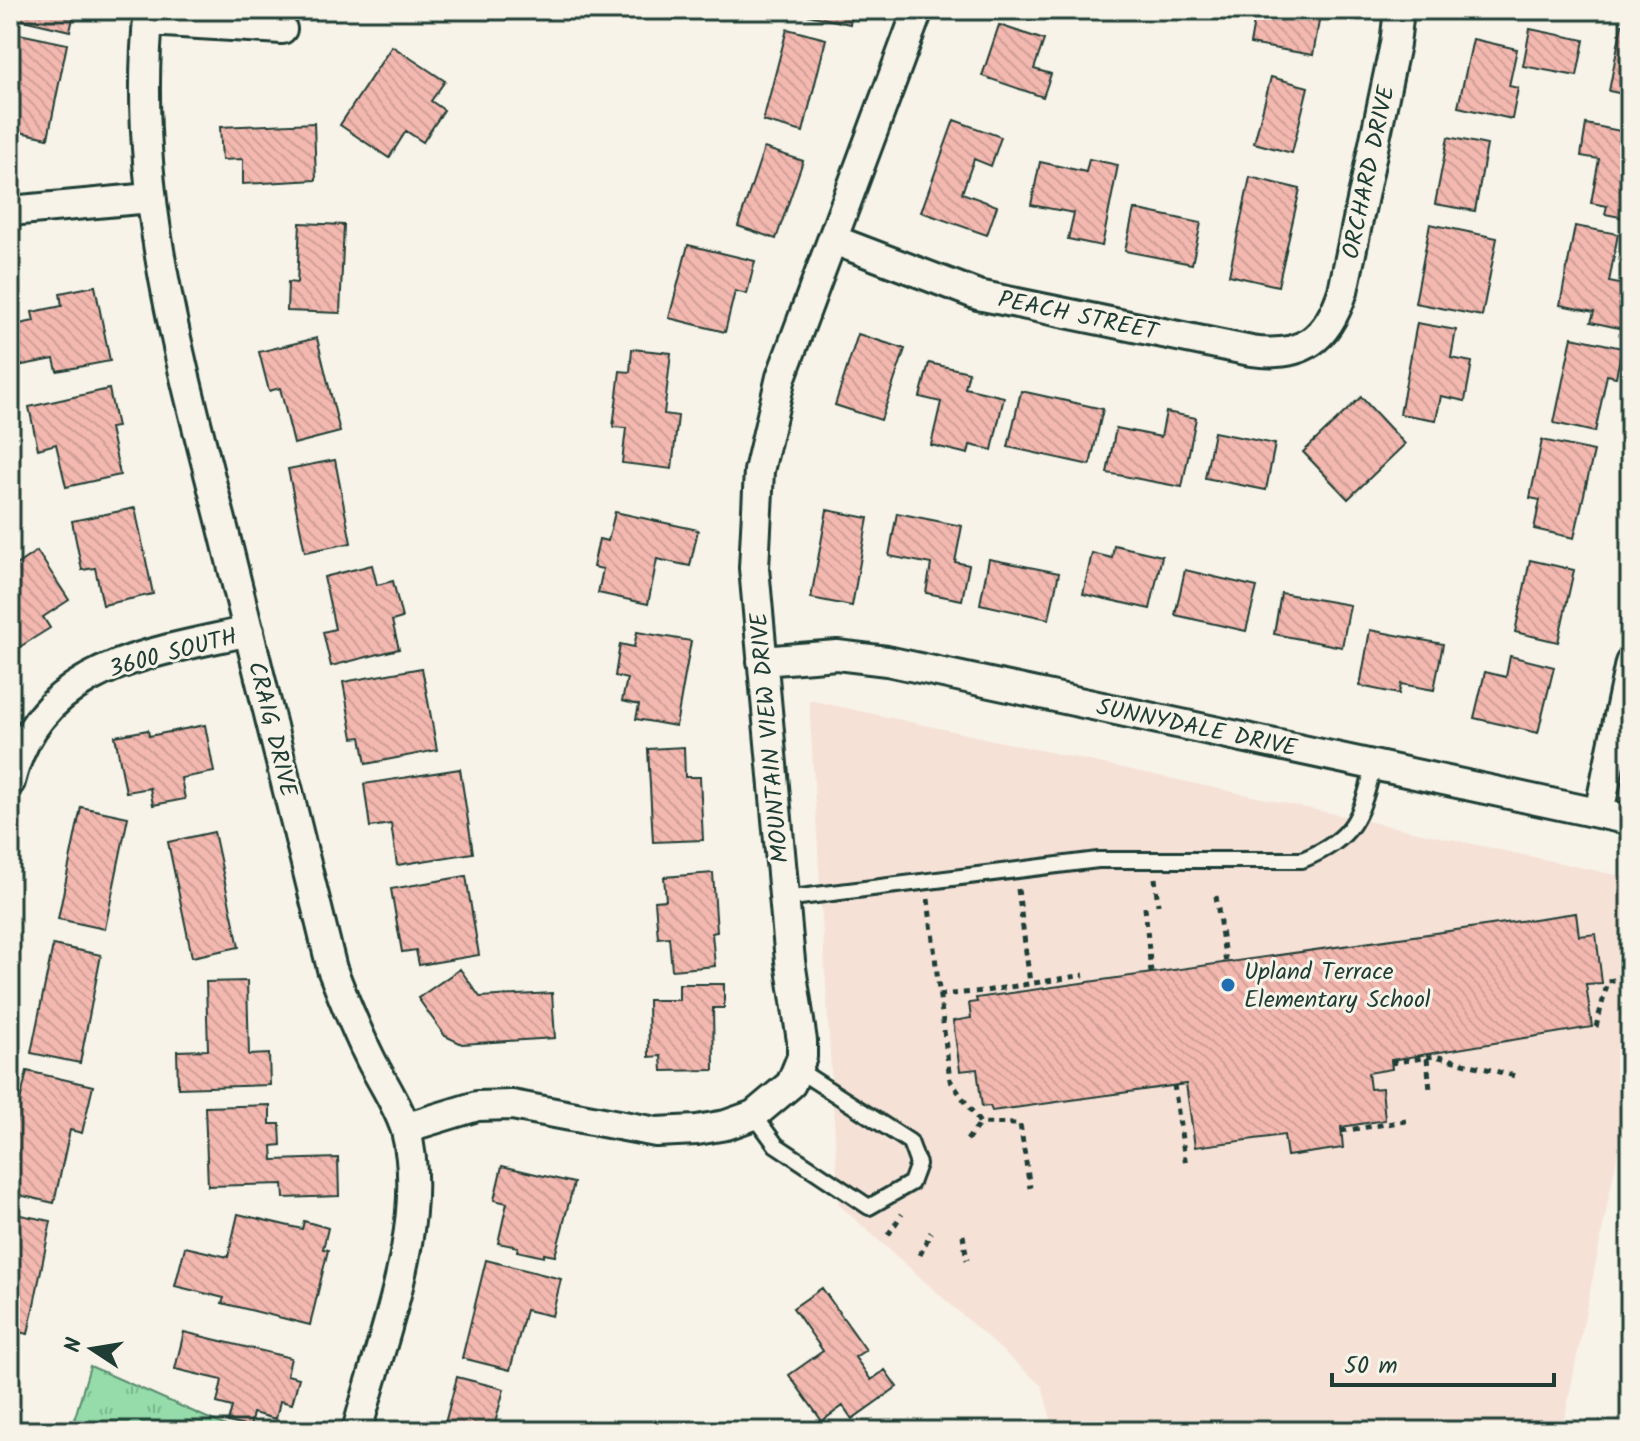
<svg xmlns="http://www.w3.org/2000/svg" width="1640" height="1441" viewBox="0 0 1640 1441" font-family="Kalam,sans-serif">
<defs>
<pattern id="park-tufts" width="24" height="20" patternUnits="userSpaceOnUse" patternTransform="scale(2)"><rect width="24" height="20" fill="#95dcaa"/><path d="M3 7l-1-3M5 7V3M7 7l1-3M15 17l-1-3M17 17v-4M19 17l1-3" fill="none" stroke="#79b48b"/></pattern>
<pattern id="building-back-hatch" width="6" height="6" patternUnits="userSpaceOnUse" patternTransform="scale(2)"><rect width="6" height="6" fill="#f3b8af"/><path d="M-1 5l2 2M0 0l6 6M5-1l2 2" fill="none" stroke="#d09f97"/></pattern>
</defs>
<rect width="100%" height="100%" fill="#f7f3e8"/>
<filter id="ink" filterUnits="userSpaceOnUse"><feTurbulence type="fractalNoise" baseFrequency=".0125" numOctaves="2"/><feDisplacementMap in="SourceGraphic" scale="16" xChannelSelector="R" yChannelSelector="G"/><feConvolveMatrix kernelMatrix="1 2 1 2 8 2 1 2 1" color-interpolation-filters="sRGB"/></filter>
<g filter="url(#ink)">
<path fill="#f6e1d7" d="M809,700L1630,878V1092L1562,1431H1054L1042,1386L839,1205Z"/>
<path fill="url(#park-tufts)" stroke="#5a8c6f" stroke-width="2" d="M90,1366L237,1431H71Z"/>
<path fill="url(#building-back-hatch)" stroke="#1f3d34" stroke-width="2" d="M10,10H75L70,31L10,17Z
M804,10H853L850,24L803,14Z
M1256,10H1321L1313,55L1250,44Z
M1472,10H1546V14Z
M1622,24L1630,26V105L1621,103L1623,94L1609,91Z
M999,25L1044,40L1034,69L1051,74L1043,97L982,76Z
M787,29L826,39L803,132L763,121Z
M1530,29L1584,40L1577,76L1523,66Z
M10,32L67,44L48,138L10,130L14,102H10Z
M1473,39L1517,49L1509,86L1518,88L1512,119L1458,107Z
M392,46L445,81L431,101L444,110L423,142L406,131L389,158L340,125Z
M1271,77L1308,87L1292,153L1254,143Z
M954,120L1001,137L991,166L974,159L962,193L997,206L987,235L921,212Z
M314,123L316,180L243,184V159L222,160L220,127Z
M1586,124L1630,133V219L1605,214L1607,206L1591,203L1599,159L1581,156Z
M1448,137L1487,145L1475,211L1435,204Z
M764,148L803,161L776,239L738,226Z
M1089,159L1118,165L1102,246L1068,239L1074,213L1031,205L1040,162L1086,172Z
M1250,177L1300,189L1278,286L1229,275Z
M1134,209L1201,223L1192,264L1125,251Z
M300,223L344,225L340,313L287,311L288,282L297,283Z
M1430,224L1497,238L1482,316L1415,303Z
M1575,226L1618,234L1609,282L1630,286L1628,330L1591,322L1594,312L1560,305Z
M688,245L755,261L747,294L735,291L725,332L669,318Z
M95,286L110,361L57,371L54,359L17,366L10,326L34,321L32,312L62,306L60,293Z
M1417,323L1456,330L1451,358L1472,362L1465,401L1441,396L1436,420L1400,414Z
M858,334L905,349L881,420L835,405Z
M1572,337L1622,348L1616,377L1607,375L1595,432L1554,423Z
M317,338L340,432L294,444L280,388L269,391L259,352Z
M632,349L671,353L664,414L678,416L672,469L622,463L626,428L613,427L620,371L630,372Z
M929,363L969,372L965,388L1004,397L992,450L970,445L968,454L931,445L941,402L920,397Z
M109,389L117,427L110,428L120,475L66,487L56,444L38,449L29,407Z
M1021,391L1103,409L1090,465L1008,447Z
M1361,397L1405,444L1348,499L1303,452Z
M1166,412L1196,418L1182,487L1107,473L1116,428L1161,437Z
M1214,432L1275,444L1266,490L1205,478Z
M1542,440L1594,451L1574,538L1534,529L1540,500L1530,498Z
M335,460L351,543L305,552L288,469Z
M135,508L153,594L103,605L95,568L82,570L72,521Z
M827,510L868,518L852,606L811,598Z
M615,512L698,530L690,566L657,559L648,604L598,593L603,569L593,567L599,539L608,541Z
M897,513L962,526L955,562L969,565L962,600L926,593L931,564L889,556Z
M1114,545L1162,556L1150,609L1083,594L1092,553L1112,558Z
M37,551L69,600L43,617L50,628L18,648L10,637V569Z
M989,559L1059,573L1049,619L980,604Z
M1530,560L1574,570L1558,642L1515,632Z
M372,565L377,585L393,581L402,618L392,621L399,649L331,666L323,632L335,629L324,577Z
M1185,570L1257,587L1246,631L1175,615Z
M1281,593L1350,605L1342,647L1274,634Z
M1370,630L1443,644L1434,690L1401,684L1399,694L1360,686Z
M637,632L691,641L676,726L636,719L639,705L622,701L627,679L615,676L620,644L634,647Z
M1510,656L1554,667L1538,733L1474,718L1485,672L1506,677Z
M422,668L437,750L366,764L361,737L353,738L343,682Z
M205,725L214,772L181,778L185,799L153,805L150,788L126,792L115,736L148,730L149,736Z
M684,747L685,777H700L703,840L653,842L648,749Z
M460,769L473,853L397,865L391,824L370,827L364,784Z
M81,807L128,817L105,929L58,919Z
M214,832L239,947L192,957L168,842Z
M713,873L717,932L712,933L715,966L672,970L669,937L658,938L655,901L666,900L664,877Z
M466,876L479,955L419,965L416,950L402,952L391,889Z
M1576,913L1579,936L1596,934L1602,983L1586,984L1592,1027L1391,1060L1392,1069L1368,1073L1370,1089L1382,1088L1385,1120L1341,1127L1343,1148L1287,1156L1284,1135L1195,1147L1186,1084L992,1111L990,1106L982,1107L977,1069L960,1071L953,1021L971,1018L969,1003L977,1002L976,998Z
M53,945L101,955L80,1063L31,1053Z
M460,969L480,997L552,993L555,1038L462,1044L445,1036L418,998Z
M247,981L249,1055L269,1054L270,1085L178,1088L177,1051L208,1050L206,982Z
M679,984H724V1008H713L714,1070L662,1071L661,1056L649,1057L648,1000H679Z
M27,1071L93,1086L82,1133L70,1130L54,1203L10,1193V1145Z
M270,1105V1124H280L281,1145L272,1146L273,1160L338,1158L339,1196L284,1198L283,1184L208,1186L205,1107Z
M502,1166L574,1183L555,1256L544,1254V1257L517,1251L518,1247L498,1243L507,1203L494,1200Z
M10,1213L51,1221L28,1334L10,1330Z
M238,1214L302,1229L304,1221L328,1228L323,1249L328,1250L310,1325L222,1303L224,1298L175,1286L185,1247L228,1257Z
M486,1260L561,1279L552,1316L526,1310L510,1370L462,1358Z
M822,1288L866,1350L855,1357L871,1380L885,1370L897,1387L852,1419L843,1406L822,1421L789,1375L823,1351L793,1308Z
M184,1332L291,1358L287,1375L299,1378L292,1404L280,1401L276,1419L253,1413L250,1427L228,1422L232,1407L217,1403L222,1380L175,1369Z
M457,1377L504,1389L493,1431H443Z"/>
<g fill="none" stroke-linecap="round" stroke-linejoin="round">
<g stroke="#1f3d34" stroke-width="20">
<path id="lane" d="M784,899L1098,860H1302C1355,838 1360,818 1374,765
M754,1115L776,1145L869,1207L911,1183L918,1164L910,1142L798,1070"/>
</g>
<g stroke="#1f3d34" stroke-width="34">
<path id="street" d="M149,10C130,187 180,359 223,528C260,675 296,822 332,969C344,1000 356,1030 371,1060C382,1082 399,1107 406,1131C430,1223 380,1341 357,1431
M148,21L282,29
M10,211L150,198
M834,240L978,295L1251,351C1303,358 1327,340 1343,291L1395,44L1399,10
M762,661L837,655L887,661L1630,820
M10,782C39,664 149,654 249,631
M1599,813L1630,663
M405,1128L477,1106L512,1105L656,1132L697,1130L726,1125L754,1115L791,1084L802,1057V1041L790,961L754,568L759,471L781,377L918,10"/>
</g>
<path stroke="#1f3d34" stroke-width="5" stroke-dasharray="6 6" stroke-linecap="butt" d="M1155,878L1158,905
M1018,889L1030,983
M1216,896L1226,963
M928,899L950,1080L980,1123L1020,1124L1030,1188
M1145,907L1151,973
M939,995L985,991L1084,975
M1596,1027L1608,981L1630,977
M1427,1058L1430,1090
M1391,1063L1435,1056L1515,1076
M1174,1085L1186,1166
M1341,1131L1406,1121
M967,1140L980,1123
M888,1235L902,1214
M963,1235L967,1260
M920,1255L931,1232"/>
<use href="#lane" stroke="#f7f3e8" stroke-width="14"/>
<use href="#street" stroke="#f7f3e8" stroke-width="28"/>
</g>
</g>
<circle fill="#1f6fb2" stroke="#f7f3e8" stroke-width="3" cx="1228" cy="985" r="8"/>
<g text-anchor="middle" stroke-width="6" stroke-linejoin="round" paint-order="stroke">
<g font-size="24" fill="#1f3d34" stroke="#f7f3e8">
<text transform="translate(1368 172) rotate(-78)" y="8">ORCHARD DRIVE</text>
<text transform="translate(1078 315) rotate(12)" y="8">PEACH STREET</text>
<text transform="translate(173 652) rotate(-15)" y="8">3600 SOUTH</text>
<text transform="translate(1197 727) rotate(12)" y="8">SUNNYDALE DRIVE</text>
<text transform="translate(273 729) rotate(76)" y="8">CRAIG DRIVE</text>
<text transform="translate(769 738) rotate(-95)" y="8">MOUNTAIN VIEW DRIVE</text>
</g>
<g font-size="24" fill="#1f3d34" stroke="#f7f3e8" text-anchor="start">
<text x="1244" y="979">Upland Terrace<tspan x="1244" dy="28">Elementary School</tspan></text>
</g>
</g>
<rect width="1640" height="1441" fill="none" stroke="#f7f3e8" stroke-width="40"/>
<rect x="20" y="20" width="1600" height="1401" fill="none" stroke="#1f3d34" stroke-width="3" filter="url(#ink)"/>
<g transform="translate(92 1349) rotate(282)" stroke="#f7f3e8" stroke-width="6" paint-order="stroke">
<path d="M0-6L14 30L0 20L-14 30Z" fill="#1f3d34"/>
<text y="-12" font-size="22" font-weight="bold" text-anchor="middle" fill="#1f3d34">N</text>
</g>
<path d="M1332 1373v12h222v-12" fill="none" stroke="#1f3d34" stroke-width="4"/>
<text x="1344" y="1373" font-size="24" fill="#1f3d34" stroke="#f7f3e8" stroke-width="6" paint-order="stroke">50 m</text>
</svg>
